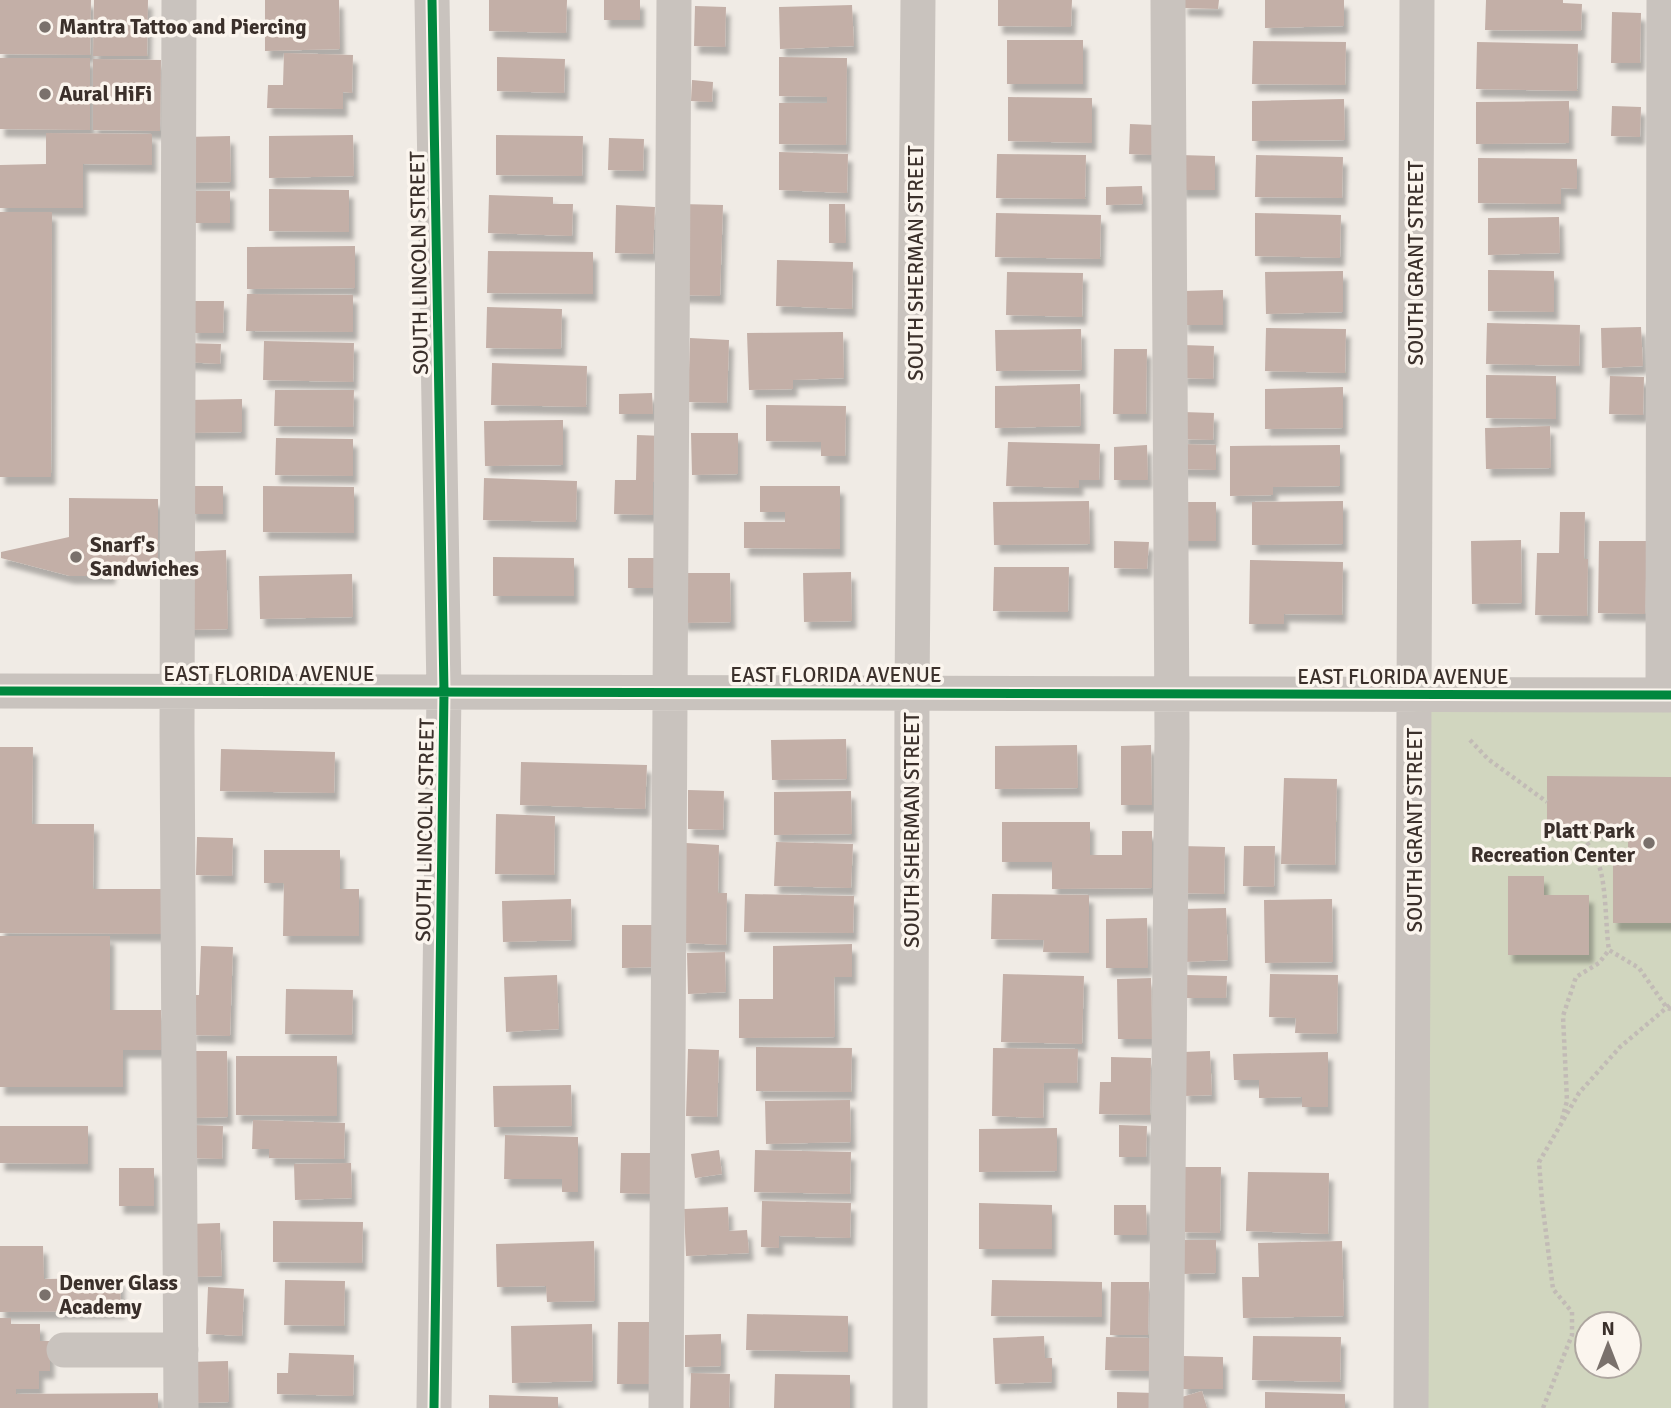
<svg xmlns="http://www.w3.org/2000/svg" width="1671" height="1408" viewBox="0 0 1671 1408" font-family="Signika,sans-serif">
<defs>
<filter id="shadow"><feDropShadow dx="4.5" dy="8" stdDeviation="2" flood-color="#0004"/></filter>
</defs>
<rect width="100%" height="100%" fill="#f0ebe5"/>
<path fill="#d1d6bf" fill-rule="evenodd" d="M1415,694L1671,695V1408H1428ZM1587,1324H1629V1366H1587Z"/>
<path fill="#c3afa7" filter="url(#shadow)" d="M0,0H91L90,55L0,54Z
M94,0H148L147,56H93Z
M265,0H339L340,49L265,51Z
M489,0H567L566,33L489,31Z
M604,0H640V20H604Z
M998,0H1072L1071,27L998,26Z
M1183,0H1219L1218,9L1183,8Z
M1265,0H1344V26L1265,28Z
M1486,0H1563V3L1582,4L1581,31L1485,30Z
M852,5L854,46L780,49L779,7Z
M695,6L726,7L725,47L694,46Z
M1612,12L1641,13L1640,63H1611Z
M1007,40H1083V84H1007Z
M1253,41L1346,42L1345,85L1252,84Z
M1477,42L1578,44L1577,91L1476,89Z
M284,53L353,55L352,93L343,92V109L267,108L268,85H283Z
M497,57L565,59L564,93L497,91Z
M779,57L847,58L846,145L779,144V103H827V97L779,96Z
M0,58H90V130L0,129Z
M93,59L161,60L160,131L93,130Z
M692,80L713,82L712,102L691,101Z
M1008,97L1092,98V143L1008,141Z
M1344,99L1345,140L1252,141V101Z
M1569,101V143L1476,144V102Z
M1612,106L1641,107L1640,137L1611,136Z
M1130,124L1154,125L1153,155L1129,154Z
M46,133L152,134V165L83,164V208H0V165L46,164Z
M353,135L354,176L269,178V136Z
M496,135L583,136L582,176L496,175Z
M230,136L231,182L185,183L184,137Z
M609,138L644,139L643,171L608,170Z
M779,152L848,154L847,193L779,190Z
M997,154L1086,155L1085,199L996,198Z
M1180,155L1215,156V190H1180Z
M1256,155L1343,157L1342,198L1255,197Z
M1478,158L1577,159V189L1561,188V204L1478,203Z
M1142,186L1143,204L1106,205V187Z
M269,189L349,190V232L269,231Z
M195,191H230V223H195Z
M489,195L553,197V204H573L572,236L488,233Z
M681,204L723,205L720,296L679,295Z
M829,204H845L846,243H829Z
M616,205L655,207L653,254L615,253Z
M0,212H52L51,477H0Z
M996,213L1101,215L1100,259L995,257Z
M1255,213L1341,215L1340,258L1255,256Z
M1559,217L1560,253L1488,255V218Z
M355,246V288L247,289V247Z
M488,251L593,252V294L487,293Z
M777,260L853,262L852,309L776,306Z
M1488,270L1554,271V312L1488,311Z
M1343,271V312L1266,314L1265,272Z
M1007,272L1083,273L1082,317L1006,315Z
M1223,290V325H1183V291Z
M247,294L353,295V332L246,331Z
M193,301H224L223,333H192Z
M487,307L562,309L561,349L486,348Z
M1487,323L1580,325L1579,366L1486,364Z
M1641,327L1643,366L1602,368L1601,328Z
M1266,328L1346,329L1345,373L1265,371Z
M1081,329L1082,370L996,371L995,330Z
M843,332L844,378L793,380V389L749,390L747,333Z
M690,338L729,340L727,403L688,402Z
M264,341L354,343L353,382L263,380Z
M186,343L221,344L220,364L185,362Z
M1183,345L1214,346L1213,379L1181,378Z
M1114,349H1147L1146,414H1113Z
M492,363L587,366L586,407L491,405Z
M1486,375L1556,376V419L1486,418Z
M1610,376L1644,377L1643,415L1609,414Z
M1080,384L1081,426L995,428V386Z
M1343,387V428L1265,429V389Z
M275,390H354L353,427L274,426Z
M652,393L653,414H619V394Z
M242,399V432L187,433L186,400Z
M766,405L846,406L845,456H821V442L766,441Z
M1183,412L1214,413L1213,440L1182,439Z
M563,420V465L485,466L484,421Z
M1550,426L1551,468L1486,469L1485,428Z
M691,433H738V474L692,475Z
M637,435L664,436L663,482H653V515L614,514L615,480H636Z
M276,438L353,439V476L275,475Z
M1008,442L1100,444L1099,480H1079V488L1006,486Z
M1180,444L1216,445V470L1180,469Z
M1147,445L1148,480H1114V447Z
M1340,445V486L1273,487V495L1230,496V446Z
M484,478L577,481L576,522L483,520Z
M191,486H223V514H190Z
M263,486L354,487V533L263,532Z
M760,486H840V549L744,548V522H785V512H760Z
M69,498L158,499V567H111V576H70L1,558V552L69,537Z
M1089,501L1090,544L994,545L993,502Z
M1343,501V544L1252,545V502Z
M1178,502H1216V541H1178Z
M1560,512H1585L1584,559H1588L1587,616L1535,615L1537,553H1559Z
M1521,540L1522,603L1472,604L1471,541Z
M1114,541L1149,542L1147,569L1114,568Z
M1599,541H1647L1645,614L1598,613Z
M226,550L228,629L182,630L180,552Z
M493,557L574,558V596H493Z
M628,558H656V588H628Z
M1250,560L1343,562L1342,615L1284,614V624H1249Z
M994,567H1069L1068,612L993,611Z
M851,572L852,621L804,622L803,573Z
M682,573H730L731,622L682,623Z
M352,574L353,617L260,619L259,576Z
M846,739L847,779L772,780L771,740Z
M1077,745L1078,788L995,789V746Z
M1151,745L1152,805H1121V746Z
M0,747H33L32,824H94L93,889H165V934L0,933Z
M221,749L335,752L334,793L220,791Z
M521,762L647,765L645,809L520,805Z
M1547,776L1671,777V923H1613V854H1628V831L1547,830Z
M1284,778L1337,779L1335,865L1281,864Z
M688,790L724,791L723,830L688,829Z
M851,791L852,834L774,835V792Z
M496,814L555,816L554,875L495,874Z
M1002,822H1090V855H1122V831H1152V888L1052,889V862H1002Z
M197,837L233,838L232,876L196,875Z
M776,842L853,844L851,888L774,886Z
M686,843L719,845L718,893H727L726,945L683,943Z
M1181,846L1225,847L1224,894L1180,893Z
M1244,846H1275L1274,887L1243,886Z
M264,850H340V889H359V936H283L284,883H264Z
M1508,876H1544V895H1589V955H1508Z
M745,894L854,896L853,933L744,932Z
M992,894L1089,895V953L1043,952L1044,940L991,939Z
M571,899L572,940L503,942L502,901Z
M1332,899L1333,962L1265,963L1264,900Z
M1226,908L1228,960L1184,962L1182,909Z
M1147,918L1148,968H1106V919Z
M622,925H655V967L622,968Z
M0,936H110V1010H161V1050H123V1087H0Z
M852,944V977H834L835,1037L739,1038V999H773V946Z
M201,946L233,947L230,1036L191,1035L192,995H199Z
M725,952L726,992L688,994L687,953Z
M1003,974L1084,976L1082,1044L1001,1042Z
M1270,974L1338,975L1337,1034L1295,1033L1296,1018L1269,1017Z
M557,975L559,1029L506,1032L504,977Z
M1186,975L1227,976L1226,998H1186Z
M1151,978L1152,1039H1118L1117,979Z
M286,989L353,990L352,1035L285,1034Z
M756,1047L852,1048L851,1092L756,1091Z
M993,1048L1078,1049L1077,1083H1044L1043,1118L992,1116Z
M688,1049L719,1050L717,1117L686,1116Z
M187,1051H227L228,1117L189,1118Z
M1210,1051L1212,1095L1184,1096L1183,1052Z
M1328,1052V1107H1302V1097L1259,1098V1080H1234L1233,1054Z
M236,1056H337V1116L236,1115Z
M1111,1057L1151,1058L1150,1115L1099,1114L1100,1082H1111Z
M571,1085L572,1126L494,1127L493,1086Z
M850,1100L851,1142L766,1144L765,1101Z
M253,1120L345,1123L344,1159L269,1158V1149H252Z
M192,1125L223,1126L222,1159L191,1158Z
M1119,1125L1147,1126L1146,1157H1119Z
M0,1126H88V1164L0,1163Z
M1057,1128V1171L979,1172V1129Z
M505,1135L578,1137V1192H562V1179H504Z
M719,1150L722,1174L695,1178L691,1154Z
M755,1150L851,1152L850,1194L754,1192Z
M621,1153H653V1194L620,1193Z
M351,1163L352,1198L295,1200L294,1164Z
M1183,1167H1221L1220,1233L1181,1232Z
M119,1168H154V1206H119Z
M1248,1172L1329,1173L1328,1234L1246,1231Z
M762,1201L851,1203L850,1238L779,1236V1248L761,1247Z
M979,1203L1052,1205V1249H979Z
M1114,1205H1146L1147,1235H1114Z
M728,1207L729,1231L747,1230L749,1253L686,1256L684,1209Z
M273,1221L363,1222L362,1263L273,1262Z
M220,1223L222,1276L191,1277L189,1224Z
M1182,1240H1216V1273L1183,1274Z
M594,1241L595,1301L547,1302L546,1286L497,1287L496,1244Z
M1342,1241L1344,1316L1243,1318L1242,1277H1259L1258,1243Z
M0,1246H43L44,1279L120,1278L121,1311L0,1312Z
M285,1280L345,1281L344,1326L284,1325Z
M992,1280L1102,1282V1317L991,1316Z
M1111,1282H1149L1148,1335H1110Z
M208,1287L244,1289L242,1336L206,1334Z
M747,1314L848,1316V1352L746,1350Z
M0,1318H11V1324H40V1341H50V1371H39V1389H16V1394L158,1393V1408H0Z
M618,1322H650L649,1384H617Z
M592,1324L593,1381L512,1383L511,1326Z
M721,1334V1366L685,1367V1335Z
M1044,1336L1045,1358H1052V1382L995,1384L993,1338Z
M1253,1336L1341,1337L1340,1382L1252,1380Z
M1106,1337L1149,1338V1371L1105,1370Z
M289,1353L354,1355L353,1396L277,1394V1373H288Z
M1183,1356L1223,1357V1389H1182Z
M228,1361L229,1402L190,1403L189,1362Z
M691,1373L730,1374L729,1408H690Z
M775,1374L850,1375V1408H774Z
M1202,1391L1207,1408H1178L1175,1399Z
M1117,1392L1156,1393V1408H1117Z
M1265,1392L1345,1394V1408H1265Z
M489,1395L558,1397V1408H489Z"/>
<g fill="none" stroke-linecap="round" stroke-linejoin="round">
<path stroke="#c2bbb6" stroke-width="4.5" stroke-dasharray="3.5 3.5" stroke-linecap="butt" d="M1470,740L1488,759L1547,802
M1579,831C1585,840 1593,850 1597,860C1607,883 1605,924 1609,950L1639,968L1667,1008L1671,1009
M1562,1119L1567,1101L1563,1016L1576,977L1599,963L1609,950
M1543,1408L1572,1335V1312L1553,1289L1542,1201L1539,1162L1579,1093L1620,1047L1671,1004"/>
<path stroke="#c9c3be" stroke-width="35" d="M179,0L177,732L181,1408
M432,0L444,692L434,1408
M0,691L1671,695
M1663,695L1664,0
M64,1350H181
M666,1408L674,0
M910,1408L912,693L918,0
M1166,1408L1172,736L1168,0
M1411,1408L1417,0"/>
<g stroke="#fbf5ee" stroke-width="13">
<path id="cycleway" d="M432,0L444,692L434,1408
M0,691L1671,695"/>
</g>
<use href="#cycleway" stroke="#00873e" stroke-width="9"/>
</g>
<g fill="#7a716c" stroke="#fbf5ee" stroke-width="2.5">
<circle cx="45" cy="27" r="7"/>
<circle cx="45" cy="94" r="7"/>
<circle cx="76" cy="557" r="7"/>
<circle cx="1649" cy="843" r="7"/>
<circle cx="45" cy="1295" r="7"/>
</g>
<g text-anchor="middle" stroke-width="7" stroke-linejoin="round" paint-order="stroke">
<g font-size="21" font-weight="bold" fill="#3b302b" stroke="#fbf5ee" text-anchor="start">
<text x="59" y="34">Mantra Tattoo and Piercing</text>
<text x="59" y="101">Aural HiFi</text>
<text x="90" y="552">Snarf's<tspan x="90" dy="24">Sandwiches</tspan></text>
<text x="1635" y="838" text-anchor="end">Platt Park<tspan x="1635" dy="24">Recreation Center</tspan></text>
<text x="59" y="1290">Denver Glass<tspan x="59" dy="24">Academy</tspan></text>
</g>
<g font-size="21" fill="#3b302b" stroke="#fbf5ee">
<text transform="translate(419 263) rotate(-91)" y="7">SOUTH LINCOLN STREET</text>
<text transform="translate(916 263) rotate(-90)" y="7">SOUTH SHERMAN STREET</text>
<text transform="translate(1416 263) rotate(-90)" y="7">SOUTH GRANT STREET</text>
<text x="269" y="681">EAST FLORIDA AVENUE</text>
<text x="836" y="682">EAST FLORIDA AVENUE</text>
<text x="1403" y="684">EAST FLORIDA AVENUE</text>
<text transform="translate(425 830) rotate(-89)" y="7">SOUTH LINCOLN STREET</text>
<text transform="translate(912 830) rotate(-90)" y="7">SOUTH SHERMAN STREET</text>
<text transform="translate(1415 830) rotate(-90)" y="7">SOUTH GRANT STREET</text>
</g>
</g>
<g transform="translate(1608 1345)"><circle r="33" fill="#fbf5ee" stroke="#aea6a0" stroke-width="2"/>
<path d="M0-5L12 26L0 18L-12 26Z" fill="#7a716c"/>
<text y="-10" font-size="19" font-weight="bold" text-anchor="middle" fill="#3b302b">N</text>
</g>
</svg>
